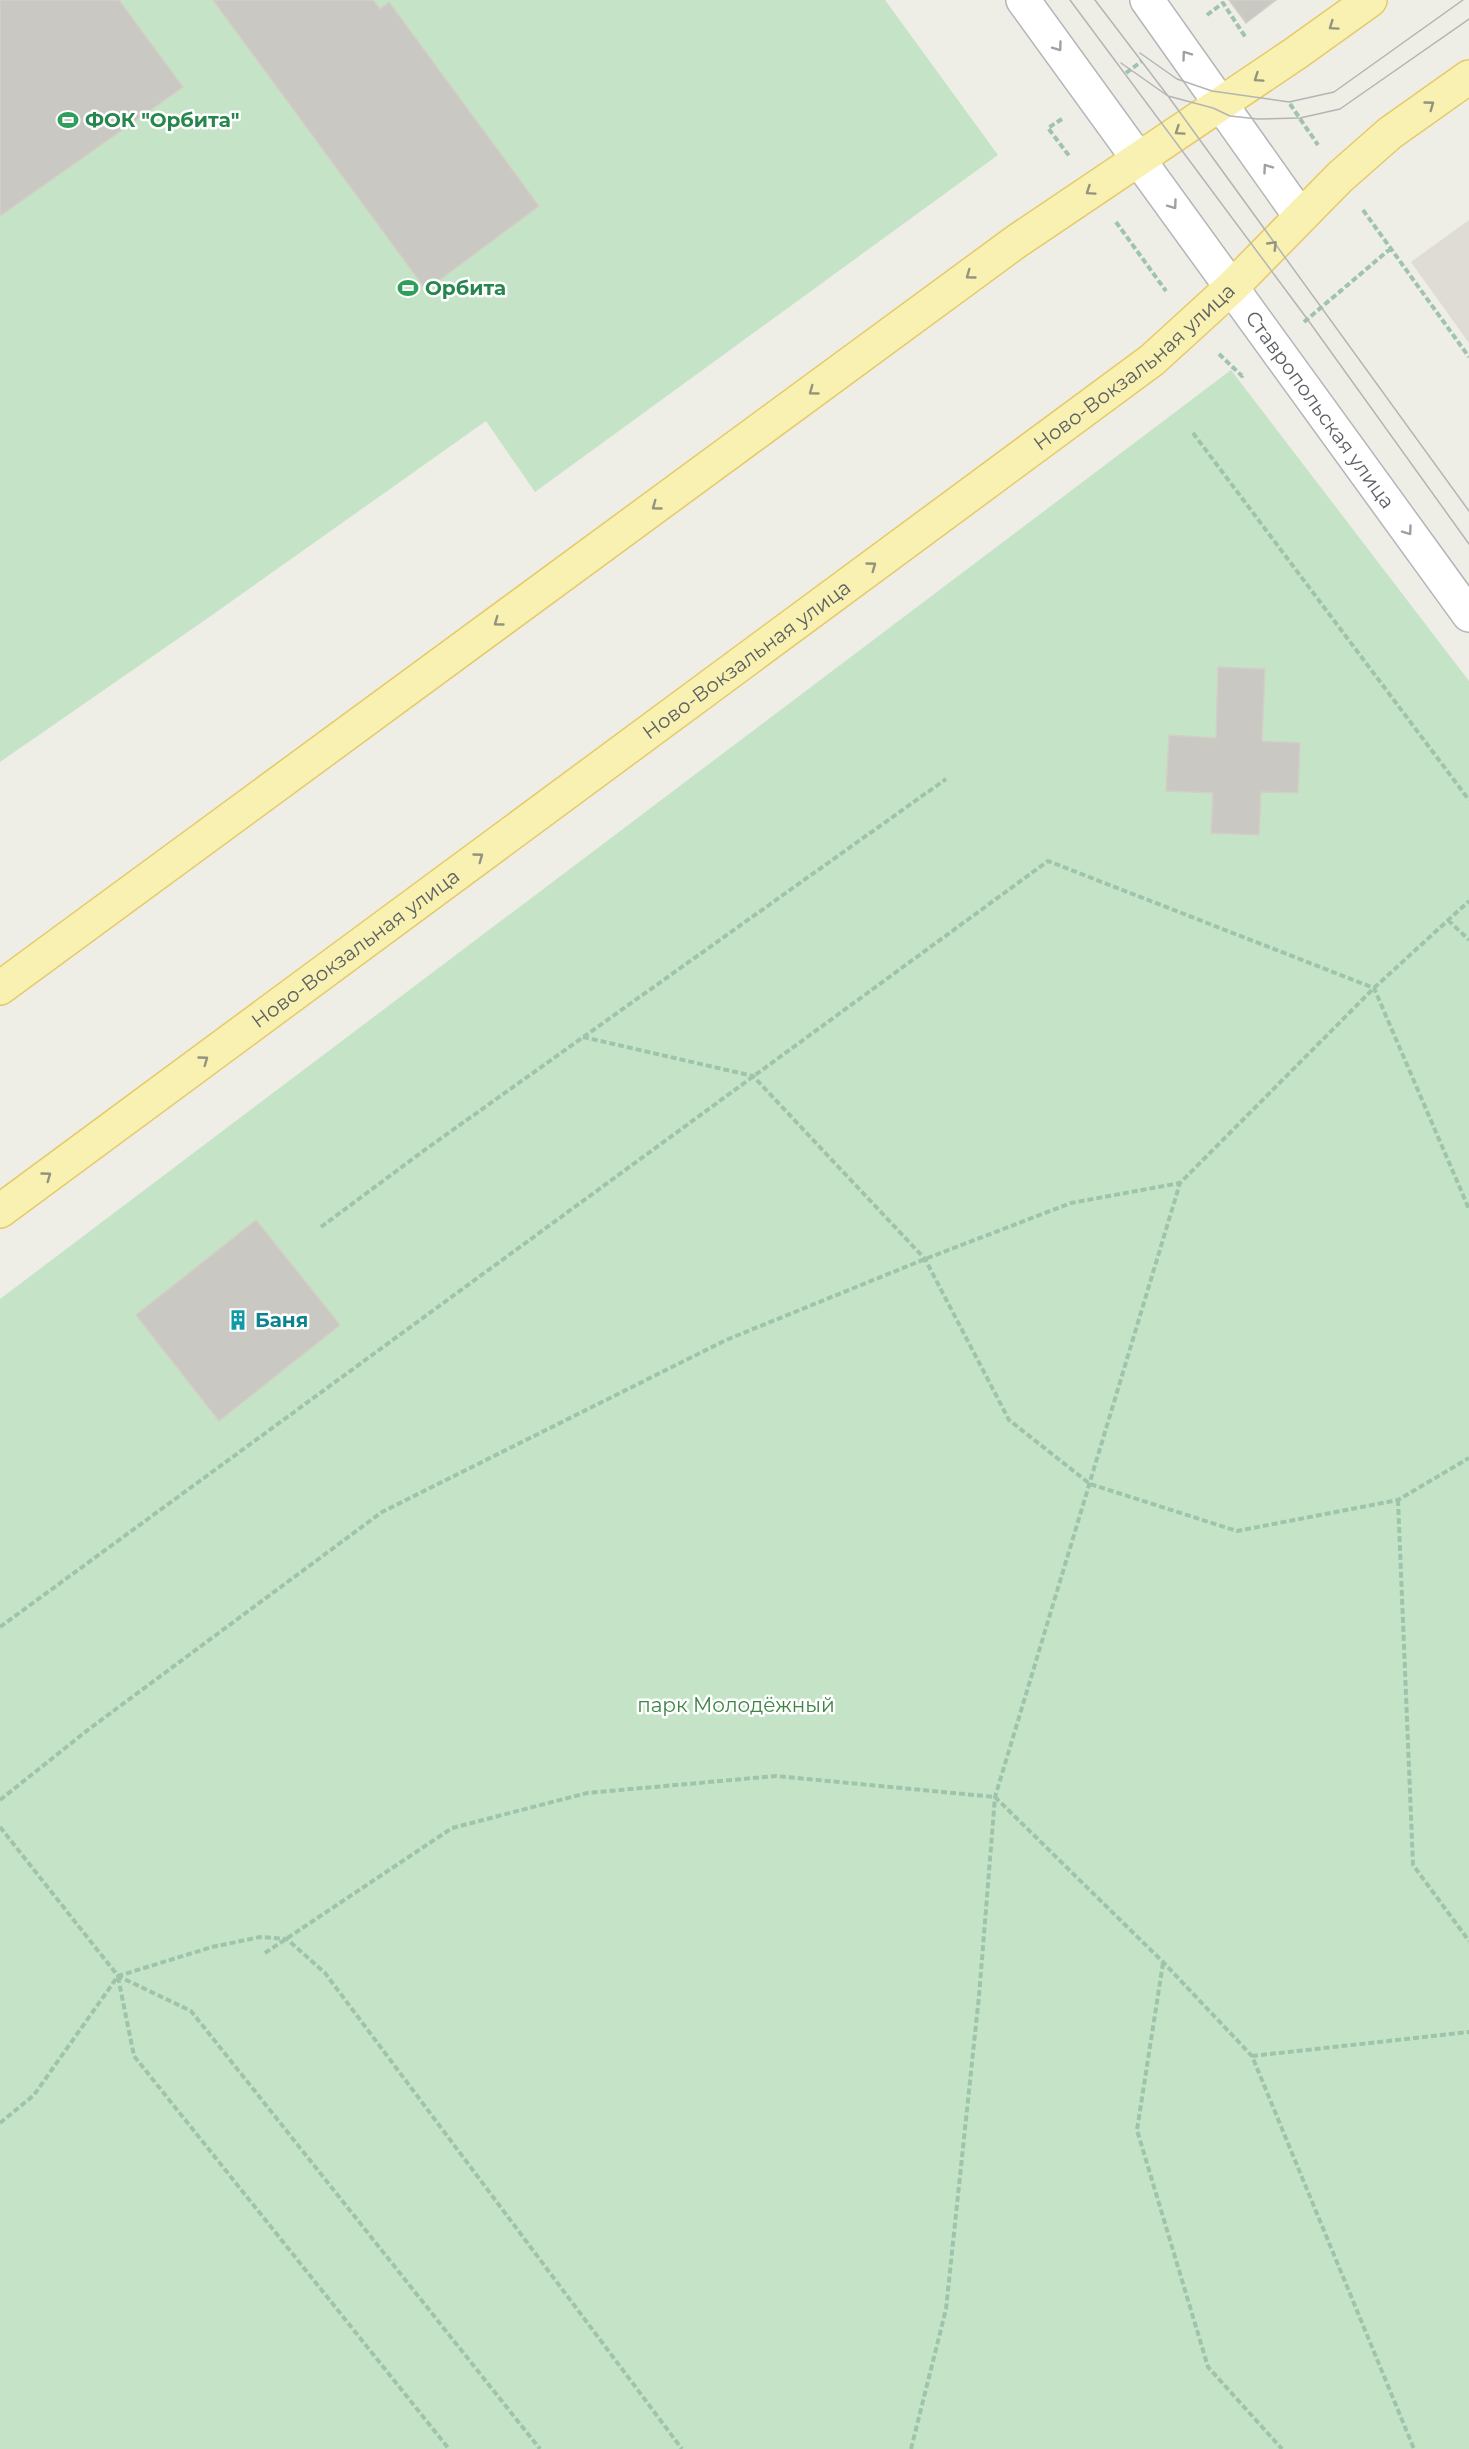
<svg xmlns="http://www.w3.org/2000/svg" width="1469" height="2449" viewBox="0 0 1469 2449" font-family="Montserrat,sans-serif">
<rect width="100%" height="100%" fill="#eeede6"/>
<path fill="#dedcd4" d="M1469,220V343L1411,262Z"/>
<path fill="#c5e4c7" d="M0,0H885L998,155L535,492L486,421L205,620L0,762Z
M1231,370L1469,681V2449H0V1299Z"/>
<path fill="#cac8c2" stroke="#d3cfc5" stroke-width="1.5" d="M0,0H119L183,87L0,216Z
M213,0H373L380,9L389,2L539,206L426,290Z
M1229,0H1276L1246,23Z
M1218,667L1265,669L1262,741L1300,743L1298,793L1261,792L1259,835L1211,833L1213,793L1166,791L1169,735L1216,738Z
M256,1220L340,1325L219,1421L136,1315Z"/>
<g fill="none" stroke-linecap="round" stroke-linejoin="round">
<g stroke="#b3b5b9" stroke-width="36">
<g id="minor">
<path id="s1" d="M1023,0L1469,615"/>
<path d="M1147,0L1300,216"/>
</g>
</g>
<g stroke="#e6ca68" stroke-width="36">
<g id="major">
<path d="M0,988L1017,241L1296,53L1370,0"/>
<path id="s2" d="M0,1211L1152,360L1232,287L1340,177L1390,133L1469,77"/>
</g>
</g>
<path stroke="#9ec4ac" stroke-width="4" stroke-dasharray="6 3" stroke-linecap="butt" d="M1207,15L1223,3L1246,38
M1126,73L1142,61
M1290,104L1318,145
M1062,119L1048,128L1070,157
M1363,210L1469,357
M1116,222L1166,291
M1304,322L1390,249
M1219,354L1242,376L1244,374
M1193,433L1469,800
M1448,920L1469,940
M583,1037L753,1076L925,1259L1009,1420L1090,1484L1237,1531L1398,1500L1469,1458
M321,1227L426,1149L946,779
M1398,1500L1413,1865L1469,1941
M0,1627L1048,861L1374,988L1469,1209
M0,1800L89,1729L382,1512L726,1340L925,1259L1071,1203L1180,1183
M0,1827L118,1976L191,2011L540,2449
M265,1953L452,1828L587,1793L776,1776L995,1797L1163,1962L1252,2056L1414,2449
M1163,1963L1137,2130L1208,2367L1282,2449
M118,1977L134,2056L449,2449
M1252,2056L1469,2032
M0,2123L34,2095L118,1976L212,1947L260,1937L287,1939L325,1973L682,2449
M911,2449L946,2309L979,1996L995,1797L1180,1183L1374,988L1469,901"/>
<use href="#minor" stroke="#fff" stroke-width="33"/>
<use href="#major" stroke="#f8f1b1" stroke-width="33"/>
<path stroke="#b4b4b5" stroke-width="1.5" d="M1070,0L1308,320L1469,544
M1095,0L1168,96L1469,511
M1140,53L1177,79L1212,91L1289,102L1334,92L1463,0
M1121,63L1168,96L1213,108L1230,116L1258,119L1300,118L1340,109L1469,19"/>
</g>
<defs><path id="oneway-chevron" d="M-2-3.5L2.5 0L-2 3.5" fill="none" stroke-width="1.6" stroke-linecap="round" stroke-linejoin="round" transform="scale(1.5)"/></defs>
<g stroke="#939380">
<use href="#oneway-chevron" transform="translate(1333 26) rotate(145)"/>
<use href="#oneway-chevron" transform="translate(1258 78) rotate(146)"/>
<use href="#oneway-chevron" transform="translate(1430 105) rotate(-36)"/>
<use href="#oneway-chevron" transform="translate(1179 131) rotate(146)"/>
<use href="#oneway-chevron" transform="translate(1090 191) rotate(146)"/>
<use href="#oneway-chevron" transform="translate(1273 245) rotate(-46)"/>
<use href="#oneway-chevron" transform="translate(970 275) rotate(144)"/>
<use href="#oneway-chevron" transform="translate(813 391) rotate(144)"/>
<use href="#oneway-chevron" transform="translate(656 506) rotate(144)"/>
<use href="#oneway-chevron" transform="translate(872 566) rotate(-36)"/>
<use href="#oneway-chevron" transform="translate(498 622) rotate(144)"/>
<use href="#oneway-chevron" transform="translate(479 857) rotate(-36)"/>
<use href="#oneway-chevron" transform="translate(204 1060) rotate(-36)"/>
<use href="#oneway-chevron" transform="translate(47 1176) rotate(-36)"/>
</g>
<g stroke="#9ea0a3">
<use href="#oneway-chevron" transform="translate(1058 47) rotate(54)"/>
<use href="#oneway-chevron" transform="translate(1186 55) rotate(-126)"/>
<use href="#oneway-chevron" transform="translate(1267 168) rotate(-125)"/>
<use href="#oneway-chevron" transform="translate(1173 205) rotate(54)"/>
<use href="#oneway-chevron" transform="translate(1408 531) rotate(54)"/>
</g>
<defs>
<g id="stadium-bare" transform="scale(1.62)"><path d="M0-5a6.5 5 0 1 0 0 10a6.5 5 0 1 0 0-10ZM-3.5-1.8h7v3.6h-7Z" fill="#2e9e5b" stroke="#fff" stroke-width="2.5" paint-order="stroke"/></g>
<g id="building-bare" transform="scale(1.62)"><path d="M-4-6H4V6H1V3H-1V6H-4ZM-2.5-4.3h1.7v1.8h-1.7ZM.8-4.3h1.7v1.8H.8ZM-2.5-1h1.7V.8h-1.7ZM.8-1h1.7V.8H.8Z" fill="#0f9aa8" stroke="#fff" stroke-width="2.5" paint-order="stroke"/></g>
</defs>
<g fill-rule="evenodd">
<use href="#stadium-bare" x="68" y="120"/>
<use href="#stadium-bare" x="408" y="288"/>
<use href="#building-bare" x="238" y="1320"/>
</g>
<g text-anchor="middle" stroke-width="5" stroke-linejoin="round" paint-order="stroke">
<g font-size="20" font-weight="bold" fill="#27864d" stroke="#fff" text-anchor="start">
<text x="85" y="127">ФОК "Орбита"</text>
<text x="425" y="295">Орбита</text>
</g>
<g font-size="20" fill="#5d6065" stroke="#fff">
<text dy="7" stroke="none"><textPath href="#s2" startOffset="1414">Ново-Вокзальная улица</textPath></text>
<text dy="7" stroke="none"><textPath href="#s1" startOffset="506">Ставропольская улица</textPath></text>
<text dy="7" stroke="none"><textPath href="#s2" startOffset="928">Ново-Вокзальная улица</textPath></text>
<text dy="7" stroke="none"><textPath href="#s2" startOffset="442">Ново-Вокзальная улица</textPath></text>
</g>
<g font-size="20" font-weight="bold" fill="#0d838f" stroke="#fff" text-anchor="start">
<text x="255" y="1327">Баня</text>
</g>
<g font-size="20" fill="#3d8445" stroke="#fff">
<text x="736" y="1712">парк Молодёжный</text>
</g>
</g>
</svg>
